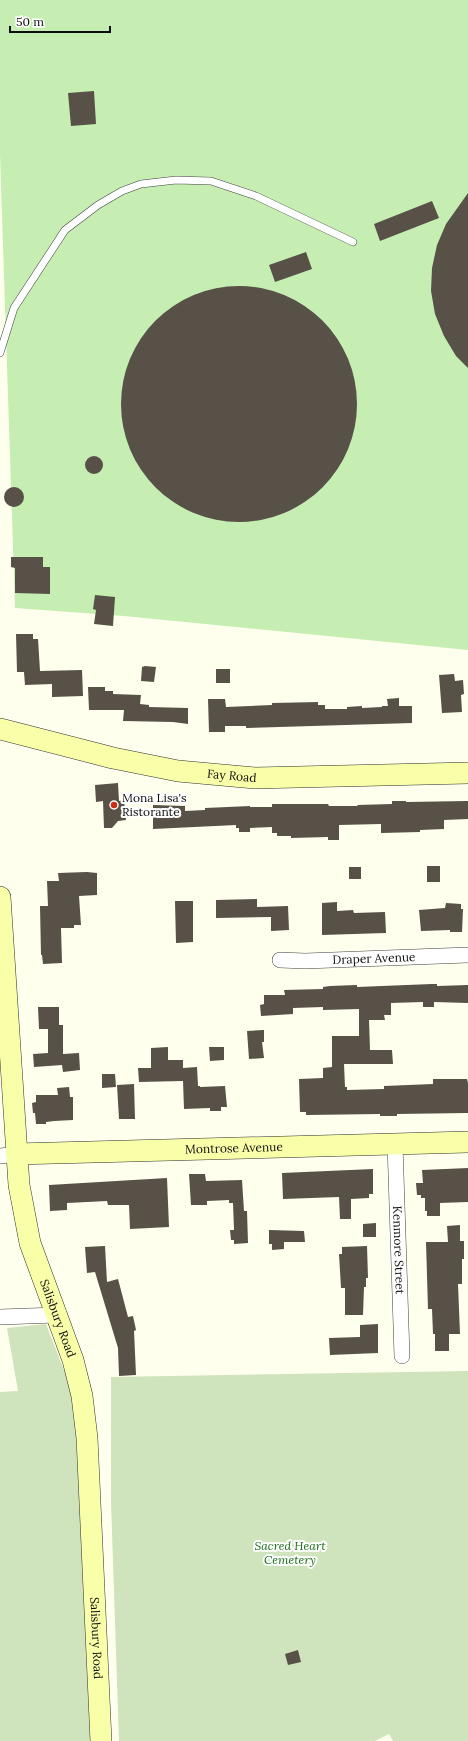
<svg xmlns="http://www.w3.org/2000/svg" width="468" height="1741" viewBox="0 0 468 1741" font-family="Lora,serif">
<rect width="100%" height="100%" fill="#ffffed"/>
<path fill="#c6eeb3" d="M0,0H468V650L124,616L15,608L0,154Z"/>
<path fill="#cfe4bc" d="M46,1324L74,1396L93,1741H0V1392L18,1391L7,1328Z
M468,1371V1741H393L389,1734L375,1741H119L111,1502V1377Z"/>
<path fill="#575148" d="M94,91L96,124L71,126L68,93Z
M468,193V368L456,356L444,336L435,314L431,291L432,268L437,245L446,224Z
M432,201L439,218L380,241L374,224Z
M306,252L312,269L275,282L269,265Z
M121 404a118 118 0 1 1 236 0a118 118 0 1 1-236 0Z
M85 465a9 9 0 1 1 18 0a9 9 0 1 1-18 0Z
M4 497a10 10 0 1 1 20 0a10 10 0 1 1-20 0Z
M11,557H43V567H50V594L15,593V568L11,567Z
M95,595L115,597L113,626L94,624L96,610L93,609Z
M16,634H33V639H38L40,671L82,670L83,696L52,697V684L25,685L24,672H17Z
M145,666L156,667L154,682L141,681L142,667Z
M216,669H230V683H216Z
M454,674L455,681L463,680L464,694L461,695L462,712L442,713L439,675Z
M88,687H105V691H113V694L141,695L140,704L149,705V707L188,708V724L173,722L123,721L124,710H89Z
M399,698V706H412V723L246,728V726H225V732H209L208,699H225L226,707L272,705V703L318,702V705H325V709H347V707L362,706V708L382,707V706H388L387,699Z
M118,783L119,801L124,800L126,820L118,821L112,828H104L103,801L96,802L95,785Z
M392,801H406V802L468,801V819L444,820V829L420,830V832L381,833V824L339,825V840H328V837L291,838V836H277V833H272V827L250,828V832H239V828H236V825L153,829V805L185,806V811L205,810V808L250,806V807H272V804H328L329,806H358L357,805L392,804Z
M427,866H440V882H427Z
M349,867H361V879H349Z
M87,872L97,873V895L79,896L81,925H74V928H61L62,963L43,964L42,955H41L40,906H48L47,881H59L58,873Z
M257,899V907L288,906L289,930L271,931V917L216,918V900Z
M175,901H193V942L176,943Z
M337,902V911L353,910L354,913L385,912L386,933L322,935V903Z
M446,903L461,904V909H463L462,932H450V930L421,931L419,910L445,908Z
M432,984H437V986L468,985V1003L434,1002V1007H423V1002L391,1003V1015H384L385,1020H369L370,1050H392L393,1064H344L345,1087H347V1090L384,1089V1086L433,1084V1079H467L468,1083V1113L397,1114V1116H380V1114L306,1115V1112H300L299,1079L323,1078V1068L332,1067V1036H359V1009L323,1010V1007L293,1008V1014L261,1016L260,1005L264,1004V995H285L284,990L323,989V987L330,986L357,985V987Z
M38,1007H59V1025H63V1054L79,1053L80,1070L63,1072L62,1065L34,1067L33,1054L48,1053V1029H39Z
M264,1030V1042H262L264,1058L249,1059L247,1031Z
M168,1047V1060H183V1068L197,1067L198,1086H200V1087L225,1086L227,1107H221V1111H210V1108L184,1109L183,1081L139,1082L138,1068H151V1048Z
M209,1047H224V1060L210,1061Z
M102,1074H115L116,1087L102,1088Z
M134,1084L135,1119H119L117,1085Z
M69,1087L70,1097H73V1120L54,1121L46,1122V1124H36L35,1113H33L32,1103L36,1102V1095H58L57,1088Z
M468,1168V1202L440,1203V1216H427V1211H425V1198H421V1195H417L416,1183H423L422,1170Z
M373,1169V1194H369V1198L351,1199V1219H340L339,1197L283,1199L282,1173Z
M189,1174H205L206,1181L242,1180L244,1211H247L248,1243L234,1244V1240H231L230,1230H234L233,1203H229V1200L207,1201V1205H191Z
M167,1178L169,1227L130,1229L129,1205H108L107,1201L67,1203V1210L50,1211L49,1185Z
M376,1223V1237H363V1224Z
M460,1225V1241H464V1259H462V1284H458L460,1334H449V1351H435V1334H433L432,1309H428L426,1242H448L447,1226Z
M269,1230L304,1231L305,1242H284V1249L272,1250V1244H269Z
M105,1246L107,1282L118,1279L128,1317L133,1316L136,1330L134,1331L136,1375L119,1376L118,1348L95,1272L87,1273L85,1247Z
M367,1246L368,1278H366V1287H364L363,1315H345V1288H341L339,1254H342V1247Z
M378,1324V1353L330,1355L329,1338L360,1337V1325Z
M298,1650L301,1662L288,1665L285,1654Z"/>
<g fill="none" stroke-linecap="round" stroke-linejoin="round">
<g stroke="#404040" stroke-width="8">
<path id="lane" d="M0,353L14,308L65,230L98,205L122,191L141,184L176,180L211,181L256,196L353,242"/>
</g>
<g stroke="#404040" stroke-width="16">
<g id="street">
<path id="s1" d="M280,960L305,961L468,955"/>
<path id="s2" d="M395,1144L402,1356"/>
<path d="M0,1156L16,1154"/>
<path d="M0,1317L57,1315"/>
</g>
</g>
<g stroke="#2f2f2f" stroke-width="22">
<g id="secondary">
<path id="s3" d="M0,729L113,758L178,771L255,778L468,773"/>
<path id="s4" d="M0,897L19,1185L30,1243L73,1360L82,1396L87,1438L101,1741"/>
<path id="s5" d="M16,1154L468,1142"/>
</g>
</g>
<use href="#lane" stroke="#fff" stroke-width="7"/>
<use href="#street" stroke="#fff" stroke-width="15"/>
<use href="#secondary" stroke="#f8ffa8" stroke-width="21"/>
</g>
<circle fill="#cb3017" stroke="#fff" stroke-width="1.5" cx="114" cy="805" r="4"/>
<g text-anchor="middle" stroke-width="4" stroke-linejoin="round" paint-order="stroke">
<g font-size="12" fill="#0d0d0d" stroke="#fff">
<text dy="4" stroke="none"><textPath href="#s3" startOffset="237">Fay Road</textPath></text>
<text dy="4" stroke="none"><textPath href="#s1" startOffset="94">Draper Avenue</textPath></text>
<text dy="4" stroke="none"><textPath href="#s5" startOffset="218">Montrose Avenue</textPath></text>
<text dy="4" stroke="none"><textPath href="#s2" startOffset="106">Kenmore Street</textPath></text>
<text dy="4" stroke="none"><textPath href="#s4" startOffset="428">Salisbury Road</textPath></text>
<text dy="4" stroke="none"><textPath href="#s4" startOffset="752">Salisbury Road</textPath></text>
</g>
<g font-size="12" fill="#0d0d0d" stroke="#fff" text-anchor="start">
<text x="122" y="802">Mona Lisa's<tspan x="122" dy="14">Ristorante</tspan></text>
</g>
<g font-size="12" font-style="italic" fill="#196c17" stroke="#fff">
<text x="290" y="1550">Sacred Heart<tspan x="290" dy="14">Cemetery</tspan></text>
</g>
</g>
<path d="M10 26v6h100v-6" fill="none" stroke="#0d0d0d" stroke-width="2"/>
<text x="16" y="26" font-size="12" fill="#0d0d0d" stroke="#ffffff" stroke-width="3" paint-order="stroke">50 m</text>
</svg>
